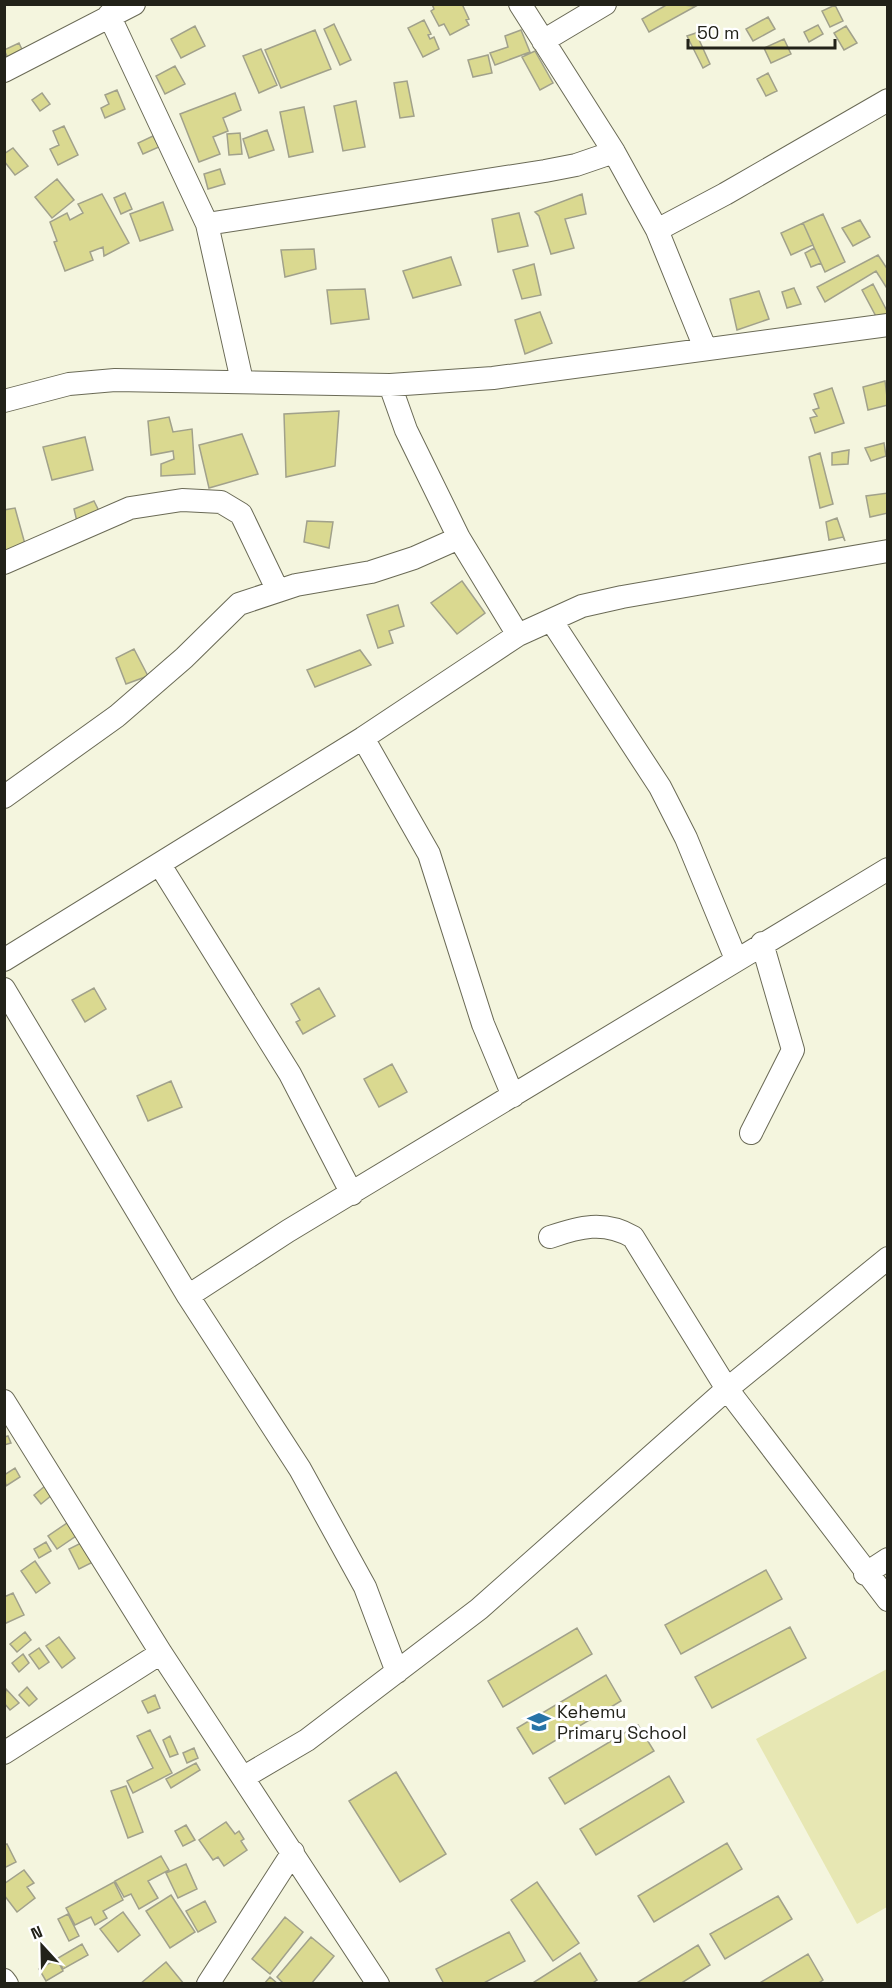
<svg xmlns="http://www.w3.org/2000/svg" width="892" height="1988" viewBox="0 0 892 1988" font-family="'Space Grotesk',sans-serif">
<rect width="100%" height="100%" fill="#f4f5de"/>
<path fill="#e7e7b3" d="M887,1669V1907L857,1924L756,1739Z"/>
<path fill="#dad990" stroke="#a1a18b" stroke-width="1.5" d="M432,4H462L469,19L466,20L469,25L450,35L444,24L439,26L431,11L434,9Z
M668,4L696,6L649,32L642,19Z
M835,5L843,21L830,27L822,11Z
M768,17L775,29L753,41L746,29Z
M424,20L431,34L428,35L430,39L434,37L439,49L423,57L408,28Z
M334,24L351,60L340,65L324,29Z
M818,25L823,34L809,42L804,32Z
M195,26L205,46L181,58L171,39Z
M846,26L857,43L844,50L834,33Z
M315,30L331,69L281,88L265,50Z
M521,30L530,52L495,65L490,53L508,47L505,36Z
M696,33L710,64L703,68L687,36Z
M784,39L791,54L771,63L764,48Z
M19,43L25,56L10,62L4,50Z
M261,49L277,85L259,93L243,56Z
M535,51L553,83L540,90L522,57Z
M488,55L492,73L473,77L468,60Z
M175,66L185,84L165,94L156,76Z
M768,73L777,91L766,96L757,79Z
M407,81L414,116L400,118L394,83Z
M117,90L125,109L105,118L101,108L109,104L105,95Z
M42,93L50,104L40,111L32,100Z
M235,93L241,110L223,118L228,131L213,137L220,154L199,162L180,114Z
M356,101L365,147L343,151L334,106Z
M304,107L313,152L289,157L280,112Z
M64,126L78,155L58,165L50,149L59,145L53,131Z
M267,130L274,150L249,158L243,139Z
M240,133L242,154L229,155L227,134Z
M153,136L159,147L143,154L138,143Z
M13,148L28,166L15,175L4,161V154Z
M220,169L225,184L208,189L204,174Z
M57,179L74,200L52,218L35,197Z
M125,193L132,209L121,214L114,198Z
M102,194L129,243L104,256L103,247L90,252L93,260L65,271L54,242L57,241L50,222L67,213L70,220L83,213L78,204Z
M582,194L586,214L565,219L574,248L551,254L539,216L535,212Z
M163,202L173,230L140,241L130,214Z
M519,213L528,246L498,252L492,219Z
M823,214L845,262L825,272L803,223Z
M860,220L870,237L853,246L842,228Z
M803,223L813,245L791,255L781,233Z
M814,248L821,263L811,267L805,253Z
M314,249L316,269L285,277L281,250Z
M878,255L888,270V290L876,271L825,302L817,287Z
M451,257L461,285L413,298L403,271Z
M534,264L541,295L522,299L513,270Z
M873,284L888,313V318L879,322L862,290Z
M794,288L801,304L787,308L782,292Z
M365,289L369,319L331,324L327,290Z
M759,291L769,319L737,330L730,299Z
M540,312L552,343L525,354L515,320Z
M885,381L888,405L868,410L863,387Z
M832,388L844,423L815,433L810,418L817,416L813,410L819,408L814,394Z
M339,411L335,466L286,477L284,414Z
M169,417L173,432L192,429L195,474L161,476V464L174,459L173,451L151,455L148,421Z
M242,434L258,474L209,488L199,445Z
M85,437L93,470L52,480L43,447Z
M884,443L886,456L871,461L865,448Z
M849,450L848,464L832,465V453Z
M820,453L833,504L820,508L809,457Z
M888,493V513L870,517L866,496Z
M94,501L101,515L78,526L74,509Z
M15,508L25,544L4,552V510Z
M837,518L845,541L843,537L829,540L826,522Z
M307,521L333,522L329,548L304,542Z
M462,581L485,613L457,634L431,603Z
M398,605L404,626L389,631L393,643L378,648L367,615Z
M134,649L148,676L126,684L116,658Z
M360,650L371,665L315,687L307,670Z
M94,988L106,1009L85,1022L72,1000Z
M319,988L335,1016L303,1034L296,1022L300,1020L291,1004Z
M392,1064L407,1092L379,1107L364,1079Z
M171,1081L182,1107L148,1121L137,1096Z
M8,1436L11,1443L4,1445V1437Z
M15,1468L20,1477L6,1486L4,1475Z
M45,1486L52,1495L41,1504L34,1495Z
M67,1523L76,1536L57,1549L48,1536Z
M46,1542L51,1551L39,1558L34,1549Z
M83,1542L93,1562L79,1569L69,1549Z
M35,1561L50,1583L36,1593L21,1571Z
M766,1570L782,1599L681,1654L665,1625Z
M13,1593L24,1615L4,1624V1597Z
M790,1627L806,1658L712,1708L695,1677Z
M577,1628L592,1654L503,1707L488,1681Z
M25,1632L31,1640L17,1652L10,1644Z
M59,1637L75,1658L62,1668L46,1646Z
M39,1648L49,1662L39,1669L29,1655Z
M23,1654L29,1663L19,1672L12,1663Z
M606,1675L621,1701L533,1754L517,1728Z
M27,1687L37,1699L29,1706L19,1695Z
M6,1689L19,1703L10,1710L4,1703Z
M155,1695L160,1708L148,1713L142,1701Z
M638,1725L654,1751L565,1804L549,1778Z
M150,1730L172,1773L133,1793L127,1781L153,1768L137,1736Z
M170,1736L178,1754L170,1757L163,1740Z
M194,1748L198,1758L187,1763L183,1753Z
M196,1763L200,1770L171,1788L166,1779Z
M396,1772L446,1854L400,1882L349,1801Z
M669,1776L684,1802L596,1855L580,1829Z
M126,1786L143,1832L128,1838L111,1791Z
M226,1822L235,1834L239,1831L244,1839L241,1841L247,1850L224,1866L218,1857L213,1860L199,1840Z
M186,1825L195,1840L183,1846L175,1831Z
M727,1843L742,1869L654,1922L638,1896Z
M7,1844L16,1862L4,1868V1845Z
M161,1856L169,1870L148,1881L158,1898L139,1909L131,1894L124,1897L115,1881Z
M186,1864L197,1889L178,1898L166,1873Z
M24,1870L34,1883L27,1887L35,1898L17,1912L4,1895V1884Z
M114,1882L123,1900L103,1911L107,1918L95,1925L91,1917L75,1925L66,1908Z
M537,1882L579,1943L553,1961L511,1900Z
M171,1895L195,1932L170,1948L146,1911Z
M778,1896L792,1919L725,1959L710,1934Z
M205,1901L216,1922L198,1932L186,1911Z
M123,1912L140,1935L118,1952L100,1929Z
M68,1914L79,1936L69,1941L58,1919Z
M285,1917L303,1932L270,1974L252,1959Z
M509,1932L525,1961L482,1984H444L436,1969Z
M311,1937L334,1956L311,1984H284L277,1977Z
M82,1944L88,1955L63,1969L58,1958Z
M698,1945L710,1965L680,1984H635Z
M580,1953L597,1980L591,1984H531Z
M808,1954L823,1980L817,1984H758Z
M57,1959L63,1971L46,1981L39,1969Z
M166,1962L184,1984H140Z
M270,1977L278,1984H264Z"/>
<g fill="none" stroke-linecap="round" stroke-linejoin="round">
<g stroke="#6a6a56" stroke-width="24">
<path id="minor" d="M520,4L614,152L657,230L705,348
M109,15L207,224L242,381
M543,41L605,4
M4,71L134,4
M207,224L545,171L576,165L614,152
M657,230L725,194L888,100
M390,385L406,430L459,538L518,635
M4,401L69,384L115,380L390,385L493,378L888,325
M4,563L130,508L182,500L221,502L241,514L277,589
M551,620L660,787L686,838L736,959
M363,738L429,854L483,1024L513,1096
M4,797L117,716L184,658L239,604L296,585L371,572L414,558L459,538
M160,865L290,1074L352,1194
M4,960L363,738L518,635L582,606L622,597L888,551
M4,989L188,1296L300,1469L365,1587L397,1672
M751,1133L793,1050L762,943
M550,1237C579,1227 604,1220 633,1237L727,1389L888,1600
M188,1296L288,1231L888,869
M4,1401L161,1653L378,1984
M865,1574L888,1559
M4,1753L161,1653
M244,1777L307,1740L479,1609L727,1389L888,1258
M4,1980L7,1984
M208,1984L293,1852"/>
</g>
<use href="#minor" stroke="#fff" stroke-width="22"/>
</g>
<defs>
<g id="school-bare" transform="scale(1.8)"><path d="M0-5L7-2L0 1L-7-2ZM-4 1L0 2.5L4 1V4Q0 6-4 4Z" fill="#2773a6" stroke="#fff" stroke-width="2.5" paint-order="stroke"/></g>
</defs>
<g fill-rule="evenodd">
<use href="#school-bare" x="539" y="1722"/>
</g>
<g text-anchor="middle" stroke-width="6" stroke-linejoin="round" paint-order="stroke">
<g font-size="18" fill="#222219" stroke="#fff" text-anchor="start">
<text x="557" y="1718">Kehemu<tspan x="557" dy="21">Primary School</tspan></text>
</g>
</g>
<rect width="892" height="1988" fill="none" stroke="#222219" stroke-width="12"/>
<g transform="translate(42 1946) rotate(338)" stroke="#ffffff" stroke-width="4.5" paint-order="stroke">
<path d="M0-4.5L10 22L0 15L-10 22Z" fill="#222219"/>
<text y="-9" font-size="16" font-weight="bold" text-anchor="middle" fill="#222219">N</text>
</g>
<path d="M688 39v9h147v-9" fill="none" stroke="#222219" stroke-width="3"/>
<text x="697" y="39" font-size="18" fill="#222219" stroke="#ffffff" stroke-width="4.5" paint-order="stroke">50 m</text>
</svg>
